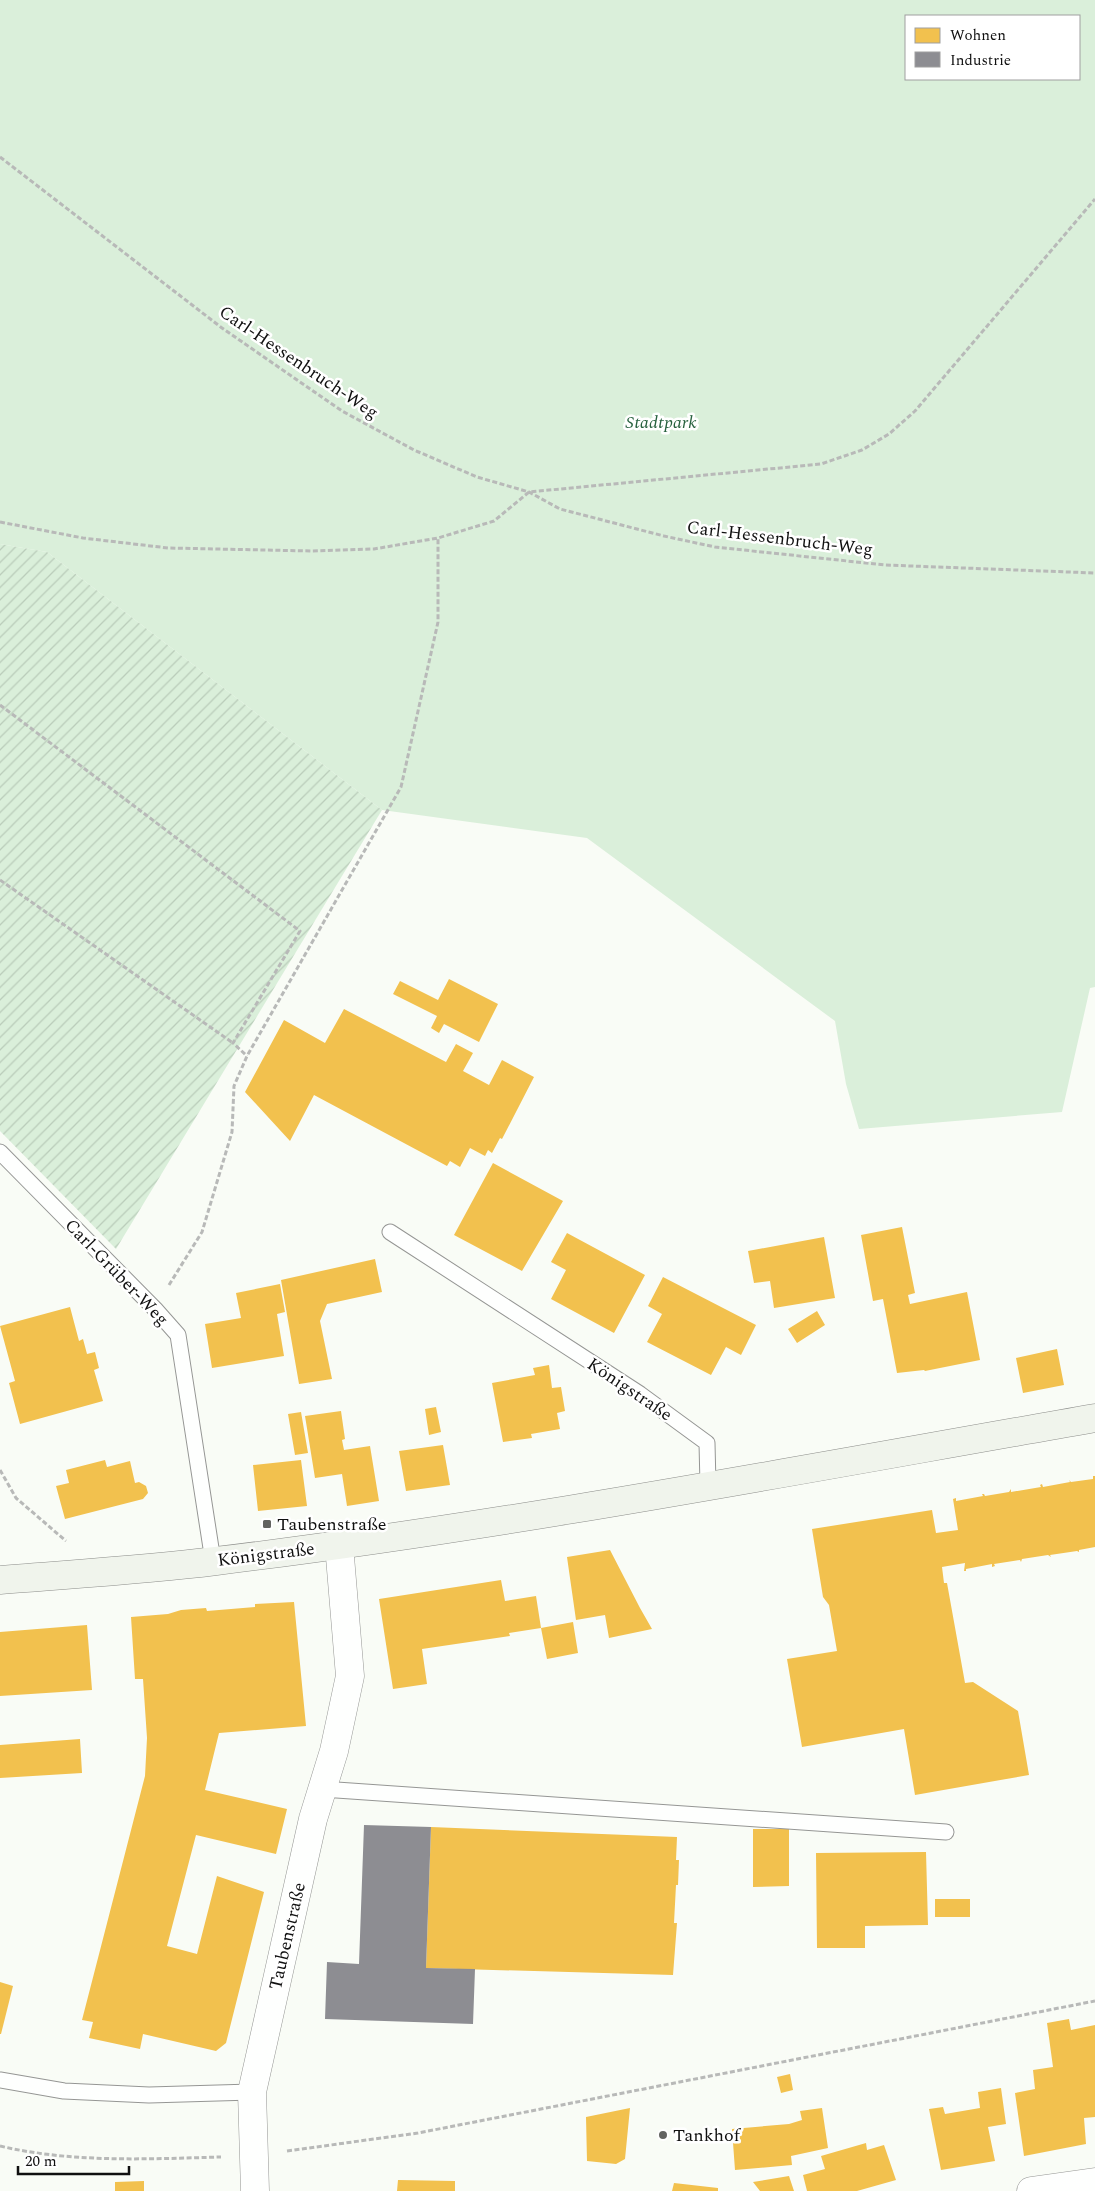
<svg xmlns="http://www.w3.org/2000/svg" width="1095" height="2191" viewBox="0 0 1095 2191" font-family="Spectral,serif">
<defs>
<pattern id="garden-furrows" width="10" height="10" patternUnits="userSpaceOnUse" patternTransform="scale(1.25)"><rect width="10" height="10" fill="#daefda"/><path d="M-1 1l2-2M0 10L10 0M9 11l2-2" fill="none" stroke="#baccba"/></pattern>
</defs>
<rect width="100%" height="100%" fill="#f9fcf6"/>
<path fill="#daefda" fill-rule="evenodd" d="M0,0H1095V987L1090,988L1062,1112L859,1129L846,1084L835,1021L587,838L382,810L47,552L0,544ZM906,16H1079V79H906Z"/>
<path fill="url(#garden-furrows)" d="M0,544L47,552L382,810L116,1249L0,1131Z"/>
<path fill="#f2c14e" d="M449,979L498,1004L479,1042L444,1024L439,1033L431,1028L437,1016L393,994L400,981L438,1000Z
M344,1009L446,1062L456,1044L473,1053L463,1071L489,1085L502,1060L534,1077L502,1139L500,1138L492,1153L488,1150L485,1156L470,1148L460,1167L450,1161L447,1166L314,1095L290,1141L245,1092L284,1020L325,1043Z
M493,1163L563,1201L522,1271L454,1235Z
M902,1227L915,1293L908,1295L910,1304L967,1292L980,1360L925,1371L924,1370L897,1373L883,1299L873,1301L861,1235Z
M567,1233L645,1275L614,1333L551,1299L566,1270L551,1262Z
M824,1237L835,1298L774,1308L770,1281L754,1283L748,1251Z
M375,1259L382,1292L327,1304L320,1321L332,1379L299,1384L281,1280Z
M663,1277L756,1325L741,1355L726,1347L711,1375L647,1342L662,1314L648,1306Z
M280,1284L285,1312L277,1314L284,1356L212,1368L205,1324L241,1318L236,1293Z
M70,1307L79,1341L83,1339L87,1354L95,1352L99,1368L94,1370L103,1401L20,1424L9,1383L15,1381L0,1326Z
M817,1311L825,1325L797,1343L788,1329Z
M1057,1349L1064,1385L1023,1393L1016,1358Z
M549,1365L552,1388L561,1387L565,1411L557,1413L560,1429L531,1434L532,1438L503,1442L492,1383L535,1375L533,1368Z
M436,1407L441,1432L429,1435L425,1409Z
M341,1411L345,1439L342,1440L344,1450L370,1446L379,1501L347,1506L342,1474L315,1478L305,1416Z
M301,1412L308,1453L295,1455L288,1414Z
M443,1445L450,1485L406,1491L399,1451Z
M105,1460L107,1467L130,1461L135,1483L139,1482L146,1486L148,1493L143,1499L65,1519L56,1486L69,1483L66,1470Z
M301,1460L307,1506L258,1511L253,1465Z
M1093,1476H1095V1547L1079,1550V1552L1077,1551L1050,1555L1051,1557L1048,1555L1022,1559L1021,1562L1020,1560L994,1564L995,1566L992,1567V1564L966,1569V1571H964L965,1563L942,1567L944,1583H947L965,1683L973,1682L1018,1711L1029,1775L915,1795L904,1729L802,1747L787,1659L837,1651L829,1605L823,1597L812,1529L932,1510L936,1533L958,1530L953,1499L956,1498V1501L983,1496L982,1494H984L985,1496L1009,1492L1011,1489V1492L1041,1487L1040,1485L1042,1484L1043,1487L1070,1482L1069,1480L1071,1482L1093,1479Z
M610,1550L640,1608L652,1629L609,1638L605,1615L576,1620L567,1557Z
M501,1580L505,1601L536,1596L541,1628L509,1633L510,1636L422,1649L427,1684L393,1689L379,1599Z
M294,1602L306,1726L219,1733L205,1790L287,1809L276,1854L196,1835L167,1946L197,1954L217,1876L264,1892L226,2043L216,2051L143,2034L140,2049L89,2038L93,2022L82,2020L145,1776L147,1738L143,1679H135L131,1617L168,1614L181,1610L206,1608L207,1611L255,1607V1604Z
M573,1622L578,1653L547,1659L541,1628Z
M87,1625L92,1690L0,1696V1632Z
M80,1739L82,1773L0,1778V1745Z
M431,1827L677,1837L676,1860H679L678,1885H676L674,1923H677L673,1975L426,1968Z
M753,1829H789V1886L753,1887Z
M926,1852L928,1925L865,1926V1948H817L816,1853Z
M935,1899H970V1917H935Z
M0,1982L13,1986L1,2034H0Z
M1069,2019L1071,2030L1095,2025V2117L1084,2118L1086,2144L1024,2156L1015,2093L1035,2089L1033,2070L1053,2067L1047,2023Z
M790,2074L793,2090L781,2093L777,2077Z
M1001,2088L1006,2124L988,2127L995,2161L941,2170L929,2109L943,2107L945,2114L980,2108L978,2092Z
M630,2108L625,2159L616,2164L587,2161L586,2117Z
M822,2108L828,2148L791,2156L792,2165L735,2170L732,2129L789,2124L802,2120L800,2111Z
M866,2143L867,2150L884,2145L896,2180L857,2191H807L803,2175L825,2169L821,2156Z
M789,2176L794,2191H760L753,2182Z
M398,2180L455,2181V2191H397Z
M144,2181V2191H115V2182Z
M674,2183L718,2188V2191H672Z"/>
<path fill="#8d8d92" d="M364,1825L431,1827L426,1968L475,1969L473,2024L325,2019L327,1962L359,1964Z"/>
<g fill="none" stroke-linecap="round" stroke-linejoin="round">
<g stroke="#959694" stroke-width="17">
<path id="lane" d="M0,1152L155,1309L178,1335L213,1561
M390,1232L640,1394L707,1443L708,1485
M322,1789L946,1832
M0,2080L64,2091L149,2095L252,2092"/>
</g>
<g stroke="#959694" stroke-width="29">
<path id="street" d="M255,2191L252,2092L313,1819L334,1751L350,1676L339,1545
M1031,2191L1095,2182"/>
</g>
<g stroke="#8c8d8a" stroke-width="29">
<path id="secondary" d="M0,1580C72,1574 144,1570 216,1561C511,1525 803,1469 1095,1418"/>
</g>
<path stroke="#b8b9b8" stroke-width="3" stroke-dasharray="5 2.5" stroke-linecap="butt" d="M0,157L222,328L342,411L414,450L477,477L529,492L560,509L664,536L715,547L885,565L1095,573
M0,522L83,538L168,548L312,551L374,549L438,538L494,521L529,492L821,464L862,450L889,434L915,411L1095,199
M0,705L300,931L233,1043L247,1056
M0,880L233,1043
M169,1285L202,1232L232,1132L234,1086L247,1056L401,787L438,622V538
M0,1470L16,1498L66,1541
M0,2146C72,2163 147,2159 221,2157
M287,2151L418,2133L1095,2001"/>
<use href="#lane" stroke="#fefffe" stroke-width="15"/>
<use href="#street" stroke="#fefffe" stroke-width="28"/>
<use href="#secondary" stroke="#f0f4ec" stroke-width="28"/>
</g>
<g fill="#626360" stroke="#fff" stroke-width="2">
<rect x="262" y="1519" width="10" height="10" rx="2.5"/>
<circle cx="663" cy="2135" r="5"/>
</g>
<g text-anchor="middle" stroke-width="5" stroke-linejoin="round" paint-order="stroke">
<g font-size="18" fill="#101010" stroke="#fff">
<text transform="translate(299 362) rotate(34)" y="6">Carl-Hessenbruch-Weg</text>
<text transform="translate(780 538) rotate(7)" y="6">Carl-Hessenbruch-Weg</text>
<text transform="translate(117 1272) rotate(46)" y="6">Carl-Grüber-Weg</text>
<text transform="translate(630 1389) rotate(34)" y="6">Königstraße</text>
<text transform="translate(266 1554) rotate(-7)" y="6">Königstraße</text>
<text transform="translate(287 1936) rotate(-77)" y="6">Taubenstraße</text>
</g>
<g font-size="18" font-style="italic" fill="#27613e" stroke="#fff">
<text x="661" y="428">Stadtpark</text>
</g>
<g font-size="18" fill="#101010" stroke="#fff" text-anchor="start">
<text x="277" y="1530">Taubenstraße</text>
<text x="673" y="2141">Tankhof</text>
</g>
</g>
<rect x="905" y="15" width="175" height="65" fill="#ffffff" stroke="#9f9f9f"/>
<rect x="915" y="28" width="25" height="15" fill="#f2c14e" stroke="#9f9f9f"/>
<text x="950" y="40" font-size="15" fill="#101010">Wohnen</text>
<rect x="915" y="52" width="25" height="15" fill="#8d8d92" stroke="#9f9f9f"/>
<text x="950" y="65" font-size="15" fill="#101010">Industrie</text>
<path d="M18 2166v8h111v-8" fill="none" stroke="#101010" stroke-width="2.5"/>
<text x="25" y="2166" font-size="15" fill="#101010" stroke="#ffffff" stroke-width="4" paint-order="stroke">20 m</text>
</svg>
